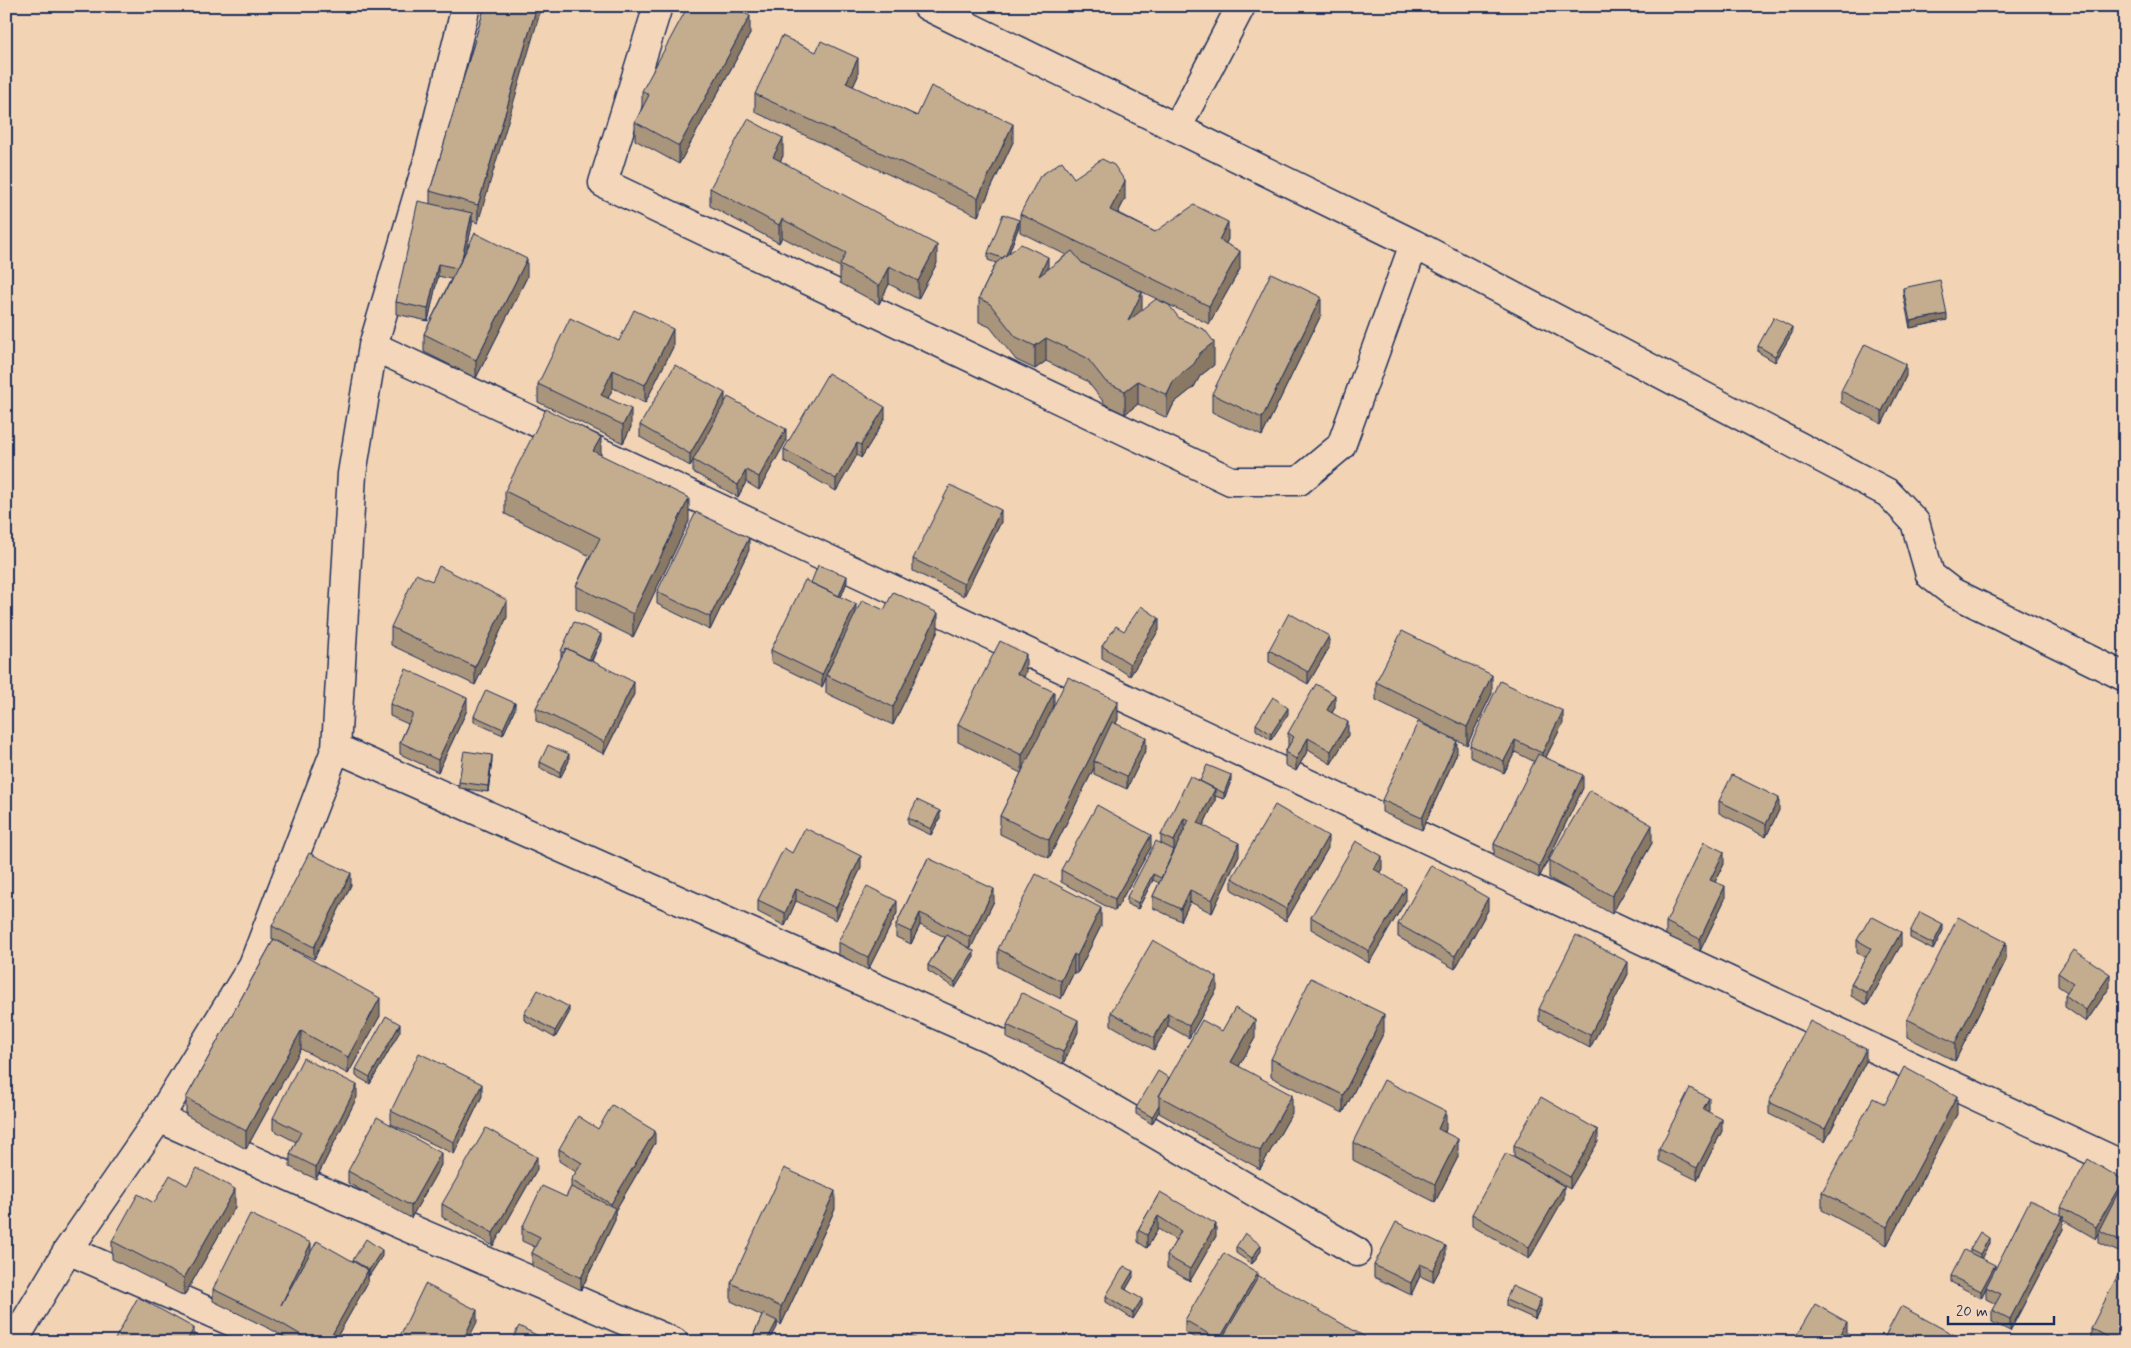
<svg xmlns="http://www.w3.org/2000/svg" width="2131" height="1348" viewBox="0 0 2131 1348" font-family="Mynerve,sans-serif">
<rect width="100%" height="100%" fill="#f2d4b4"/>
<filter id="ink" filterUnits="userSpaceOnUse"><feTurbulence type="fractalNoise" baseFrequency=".02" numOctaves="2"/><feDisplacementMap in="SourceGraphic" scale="10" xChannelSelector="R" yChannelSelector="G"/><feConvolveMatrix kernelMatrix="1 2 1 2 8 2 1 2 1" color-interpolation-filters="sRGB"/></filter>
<g filter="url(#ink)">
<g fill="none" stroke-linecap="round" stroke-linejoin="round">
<g stroke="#1b2f5e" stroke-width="31">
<path id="minor" d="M658,6L603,183L1231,481H1299L1341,446L1414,244
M927,6L1414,244L1888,493L1915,522L1930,575L1952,592L2125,677
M1177,128L1241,6
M373,346L2125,1166
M336,748L998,1042L1357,1252
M159,1118L304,1183L674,1342
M68,1250L278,1342
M13,1342L68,1250L159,1118L253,965L336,748L352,474L373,346L427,164L466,6"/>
</g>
<use href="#minor" stroke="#f4d7bb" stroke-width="28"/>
</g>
<path fill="#a9947b" stroke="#1b2f5e" d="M485,6L478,223L472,221V225L467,248L527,277L476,378L424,352V334L451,279L438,276L428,321L396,314V302L430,204V191Z
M750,34L679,164L635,140V122L642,109V91Z
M858,76L853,87L917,116L1013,142L978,216L755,112V94Z
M783,156L780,161L937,263L918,299L889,284L879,304L840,283V267L782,237L779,243L710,206V188Z
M1074,178L1125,199L1118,213L1155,232L1228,239L1226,243L1240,269L1209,324L1080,262L1142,310L1214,365L1200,376L1194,387L1174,403L1167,418L1138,404L1125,414L1106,405L1087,381L1046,361L1035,369L1016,360L990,327L979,322V298L996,263L988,260V253L1019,226L1009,253L1048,269L1066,255L1020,232V214Z
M1903,288L1947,320L1910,328L1903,294Z
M1321,315L1262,436L1212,412V394Z
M1792,333L1775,362L1758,352V346Z
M619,341L673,347L645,403L613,388L608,398L631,427L623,443L538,402V384Z
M1906,376L1882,424L1841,403V391Z
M725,403L786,441L759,490L746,482L738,497L693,472V460L690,466L640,437V425Z
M885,419L861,458L857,455L836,491L784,461V449Z
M601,455L689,521L633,637L576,609V586L590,556L505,514V491Z
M1001,522L964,596L913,571V559Z
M749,550L710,630L657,604V592Z
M847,582L841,597L856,613L884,610L938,631L893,725L826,693V678L822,687L771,662V650L811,583Z
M507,617L475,685L391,645V627Z
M1159,630L1130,676L1102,658V646L1124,631Z
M601,640L592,661L634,694L604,754L536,721V708L561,658V651Z
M1329,648L1308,684L1269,662V650Z
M1026,672L1024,677L1054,707L1118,719L1116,723L1146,749L1127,789L1094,774V768L1049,858L1000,834V816L1021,773L958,742V724Z
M1376,682L1492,693L1467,745L1376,700Z
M390,704L467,710L438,772L400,754V742L408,724L390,716Z
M1335,707L1332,713L1348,735L1331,764L1308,750L1296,771L1285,765V752L1288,746V733Z
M515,709L503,735L474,722V716Z
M1288,714L1271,740L1256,730V724Z
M1563,723L1546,757L1583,788L1539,878L1494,857V844L1535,762L1515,752L1504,773L1470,757V745Z
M1457,753L1422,830L1382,812V800Z
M492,761L488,792L459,788V782Z
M569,761L560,778L540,768V762Z
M1200,781H1231L1224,799L1215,796V801L1203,826L1239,855L1212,913L1190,902L1181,921L1153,908V896L1159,883L1153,880L1138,909L1127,904V897L1161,844V835Z
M1719,801L1779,810L1766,837L1719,813Z
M908,818H940L931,835L908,824Z
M1652,843L1612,914L1549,878V860Z
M1151,847L1115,911L1061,882V870Z
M1328,848L1286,921L1232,890V878Z
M792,853L861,868L836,920L796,901L785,926L758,912V900Z
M928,858L994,901L970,949L974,957L955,988L928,971V965L945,937L920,925L911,944L896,937V925Z
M1724,864L1715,882L1725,899L1700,951L1666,935V922Z
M1382,869L1379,873L1406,900L1369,963L1311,929V917Z
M351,885L314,959L293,949L380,1016L348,1074L301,1049L246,1149L186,1115V1098L274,939H272V926Z
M1488,910L1455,969L1398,937V924Z
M897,913L868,970L838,954V942Z
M1101,926L1077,974L1074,972L1061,999L998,967V949Z
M1943,930L1933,950L1910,938V932Z
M1857,940L1901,945L1867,1005L1851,996V984L1866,957L1857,953Z
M2006,960L1955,1061L1907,1037V1019Z
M2058,973L2110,987L2086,1022L2065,1007V995L2067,992L2058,986Z
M1628,974L1590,1048L1539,1021V1009Z
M1217,989L1189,1038L1168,1026L1154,1050L1111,1025V1012Z
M569,1013L555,1038L524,1020V1014Z
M1007,1025L1078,1032L1063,1064L1007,1038Z
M400,1031L370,1084L356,1076V1069Z
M1222,1031L1255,1038L1239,1066L1292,1113L1260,1169L1159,1113V1111L1152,1124L1136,1114V1108Z
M1384,1032L1343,1113L1271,1077V1059Z
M1866,1061L1825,1142L1769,1114V1102Z
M482,1096L454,1154L391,1124V1111Z
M357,1097L316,1179L290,1167V1154L296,1142L273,1130V1118Z
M1885,1104L1957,1114L1887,1245L1822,1210V1192Z
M1709,1110L1708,1112L1722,1131L1697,1180L1659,1161V1149Z
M598,1129L655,1143L615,1211V1220L581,1290L532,1266V1253L535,1247L522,1241V1228L566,1197L571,1187V1180L576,1172L559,1161V1149Z
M1446,1129L1445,1132L1458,1157L1435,1202L1353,1160V1142Z
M1598,1142L1570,1189L1514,1157V1145Z
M441,1165L411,1218L348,1183V1171Z
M537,1169L493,1246L442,1217V1204Z
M2125,1179V1255L2099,1243V1233L2096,1239L2063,1220V1229L2010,1331L1992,1322V1310L1996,1304L1986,1299V1288L1981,1298L1951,1282V1276L1970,1253V1249L1989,1244L1981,1258L1995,1270L2061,1215V1207L2123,1183Z
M187,1185L235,1207L184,1296L112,1259V1241L154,1203Z
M1160,1192L1216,1236L1190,1281L1167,1268V1256L1176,1240L1158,1229L1147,1248L1138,1242V1230Z
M1564,1198L1529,1259L1472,1226V1214Z
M835,1209L781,1325L777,1323V1327L769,1342H752V1338L762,1316L731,1301V1283Z
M1236,1247L1261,1251L1252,1264L1236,1253Z
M311,1253L353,1261V1260L382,1256L369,1276H368V1282L334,1342H292L274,1331L213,1301V1289Z
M1446,1258L1433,1282L1420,1276L1411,1295L1374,1277V1265Z
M1258,1276L1365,1342H1201L1185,1332V1320Z
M1133,1277L1126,1289L1142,1305L1133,1319L1106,1302V1296Z
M1506,1300L1541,1306L1535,1319L1506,1306Z
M2091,1328L2125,1342H2091Z"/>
<path fill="#897864" stroke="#1b2f5e" d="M537,6H542L478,223V205Z
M750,16V34L679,164V146Z
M858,58V76L846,101V83Z
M1013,124V142L978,216V198Z
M783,138V156L773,175V157Z
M1125,181V199L1110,228V210Z
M472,213V225L460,281V269Z
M782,219V237L779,243V225Z
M1019,220V226L1004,266V259Z
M1228,222V239L1219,258V240Z
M937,245V263L918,299V281Z
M1240,251V269L1209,324V306Z
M1048,257V280L1039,276Z
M527,259V277L476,378V360Z
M438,264V276L428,321V309Z
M889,266V284L879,304V286Z
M1142,292V315L1128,321Z
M1321,297V315L1262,436V418Z
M1947,314V320L1910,328V321Z
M1792,327V333L1775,362V356Z
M673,329V347L645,403V385Z
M1046,338V361L1035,369V346Z
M1214,342V365L1200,376L1194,387L1174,403L1167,418V395L1174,380L1200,353Z
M1906,364V376L1882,424V411Z
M613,370V388L601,413V395Z
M1138,381V404L1125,414V391Z
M725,393V405L690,466V454Z
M885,407V419L861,458V445Z
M631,409V427L623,443V425Z
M786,429V441L759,490V477Z
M601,437V460L593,451Z
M857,443V455L836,491V479Z
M746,470V482L738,497V485Z
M689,498V521L633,637V614Z
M1001,510V522L964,596V584Z
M749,538V550L710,630V617Z
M847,576V582L839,602V596Z
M507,600V617L475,685V667Z
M856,604V616L826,675V678L822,687V675Z
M938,613V631L893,725V707Z
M1159,618V630L1130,676V664Z
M601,634V640L587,670V664Z
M1329,636V648L1308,684V672Z
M1026,654V672L1017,692V674Z
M1492,675V693L1467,745V727Z
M634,682V694L604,754V742Z
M1054,692V710L1022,773V755Z
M1335,695V707L1327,722V710Z
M467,698V710L438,772V760Z
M1118,701V719L1097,763L1094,761V768L1049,858V840Z
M515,703V709L503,735V729Z
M1288,708V714L1271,740V734Z
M1563,711V723L1542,765V753Z
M1348,722V735L1331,764V751Z
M1146,737V749L1127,789V776Z
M1308,738V750L1296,771V759Z
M1515,740V752L1504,773V761Z
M1457,741V753L1422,830V818Z
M569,754V761L560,778V772Z
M492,755V761L488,792V786Z
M1231,775V781L1224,799V793Z
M1583,775V788L1539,878V866Z
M1215,789V801L1198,836V823Z
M1779,798V810L1766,837V824Z
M940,811V818L931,835V829Z
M1184,818V830L1174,853V841Z
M1652,825V843L1612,914V896Z
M1151,835V847L1115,911V899Z
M1328,836V848L1286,921V909Z
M1239,843V855L1212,913V900Z
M1724,852V864L1710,892V880Z
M861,856V868L836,920V908Z
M1382,856V869L1374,882V869Z
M351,873V885L314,959V947Z
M1153,874V880L1138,909V903Z
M1725,886V899L1700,951V939Z
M1406,888V900L1369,963V951Z
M796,889V901L785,926V913Z
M994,889V901L970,950V937Z
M1190,890V902L1181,921V909Z
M1488,898V910L1455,969V956Z
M897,901V913L868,970V957Z
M1101,908V926L1077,974V956Z
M920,913V925L911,944V932Z
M1943,924V930L1933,950V944Z
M1901,932V945L1867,1005V993Z
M2006,942V960L1955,1061V1043Z
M974,951V957L955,988V982Z
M1074,954V972L1061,999V981Z
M1628,962V974L1590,1048V1035Z
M2110,974V987L2086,1022V1010Z
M1217,977V989L1189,1038V1026Z
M380,998V1016L348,1074V1057Z
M569,1007V1013L555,1038V1031Z
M1168,1013V1026L1154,1050V1038Z
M1384,1014V1032L1343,1113V1095Z
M1078,1020V1032L1063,1064V1052Z
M1255,1020V1038L1231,1080V1062Z
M400,1024V1031L370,1084V1077Z
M301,1031V1049L246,1149V1131Z
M1866,1049V1061L1825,1142V1129Z
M482,1084V1096L454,1154V1142Z
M357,1085V1097L316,1179V1167Z
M1292,1095V1113L1260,1169V1151Z
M1957,1096V1114L1887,1245V1227Z
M1709,1098V1110L1703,1121V1109Z
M1159,1105V1111L1152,1124V1117Z
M1446,1111V1129L1438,1146V1129Z
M1722,1119V1131L1697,1180V1168Z
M1598,1130V1142L1570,1189V1177Z
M655,1131V1143L615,1211V1220L581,1290V1278L611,1215V1204Z
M1458,1139V1157L1435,1202V1184Z
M441,1153V1165L411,1218V1206Z
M537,1157V1169L493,1246V1233Z
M2123,1180V1192L2099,1230V1233L2096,1239V1227Z
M1564,1186V1198L1529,1259V1247Z
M235,1189V1207L184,1296V1278Z
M835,1191V1209L781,1325V1307Z
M1158,1216V1229L1147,1248V1235Z
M2063,1216V1229L2010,1331V1319Z
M1216,1224V1236L1190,1281V1269Z
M1989,1238V1244L1980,1261V1254Z
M311,1243V1256L281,1305Z
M1261,1245V1251L1252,1264V1258Z
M1446,1246V1258L1433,1282V1270Z
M382,1250V1256L369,1276V1270Z
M1420,1264V1276L1411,1295V1283Z
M1995,1265V1271L1986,1287V1288L1981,1298V1291Z
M368,1270V1282L334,1342H328Z
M1133,1271V1277L1123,1294V1288Z
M1258,1273V1285L1225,1342H1219V1340Z
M1142,1299V1305L1133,1319V1313Z
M1541,1299V1306L1535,1319V1313Z
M477,1310V1322L467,1342H462Z
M777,1321V1327L769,1342H766Z
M1847,1322V1334L1842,1342H1835Z
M194,1328V1342H186Z
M2125,1332V1342H2120Z"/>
<path fill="#c4ac8f" stroke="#1b2f5e" d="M485,6H537L478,205L430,191Z
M688,6H731L750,16L679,146L635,122L649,95L642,91Z
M782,36L816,52L821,41L858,58L846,83L917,116L931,86L1013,124L978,198L755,94Z
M748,119L783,138L773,157L937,245L918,281L889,266L879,286L840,265L846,253L782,219L779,225L710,188Z
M1102,159L1114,165L1125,181L1110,210L1155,232L1194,205L1228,222L1219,240L1240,251L1209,306L1020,214L1040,176L1062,161L1074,178Z
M418,201L472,213L462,258L457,268L438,264L428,309L396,302Z
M1003,214L1019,220L1006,255L1002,258L988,253Z
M475,233L527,259L476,360L424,334Z
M1021,244L1048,257L1039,276L1072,251L1082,263L1142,292L1128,321L1156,299L1169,305L1179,318L1205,330L1214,342L1200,353L1194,364L1174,380L1167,395L1138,381L1125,391L1106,382L1087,358L1046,338L1035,346L1016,337L990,304L979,298L996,263Z
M1271,273L1321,297L1262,418L1212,394Z
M1940,280L1947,314L1910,321L1903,288Z
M634,310L673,329L645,385L613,370L601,395L631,409L623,425L538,384L570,318L619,341Z
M1774,317L1792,327L1775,356L1758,346Z
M1865,344L1906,364L1882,411L1841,391Z
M675,365L725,393L690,454L640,425Z
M828,373L885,407L861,445L857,443L836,479L784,449Z
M728,397L786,429L759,477L746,470L738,485L693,460Z
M546,409L601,437L593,451L689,498L633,614L576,586L600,538L505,491Z
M950,485L1001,510L964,584L913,559Z
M696,512L749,538L710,617L657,592Z
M818,565L847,576L839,596L811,583Z
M439,566L507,600L475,667L391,627L416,574L432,581Z
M805,580L856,604L822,675L771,650Z
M893,592L938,613L893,707L826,675L862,600L884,610Z
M1141,606L1159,618L1130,664L1102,646L1116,626L1124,631Z
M1289,613L1329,636L1308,672L1269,650Z
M574,622L601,634L589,660L566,648L564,653L561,651Z
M1402,631L1492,675L1467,727L1376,682Z
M1000,641L1026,654L1017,674L1054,692L1022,755L958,724Z
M566,648L634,682L604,742L536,708Z
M406,669L467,698L438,760L400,742L413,714L390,704Z
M1068,677L1118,701L1049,840L1000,816Z
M1500,681L1563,711L1542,753L1515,740L1504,761L1470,745Z
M1316,684L1335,695L1327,710L1348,722L1331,751L1308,738L1296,759L1285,752L1294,737L1288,733Z
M486,690L515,703L503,729L474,716Z
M1273,697L1288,708L1271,734L1256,724Z
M1112,722L1146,737L1127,776L1094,761Z
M1418,722L1457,741L1422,818L1382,800Z
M548,745L569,754L560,772L540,762Z
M464,751L492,755L488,786L459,782Z
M1538,754L1583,775L1539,866L1494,844Z
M1207,765L1231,775L1224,793L1200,781Z
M1732,775L1779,798L1766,824L1719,801Z
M1190,776L1215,789L1198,823L1239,843L1212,900L1190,890L1181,909L1153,896L1189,820L1184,818L1174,841L1161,835Z
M1590,790L1652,825L1612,896L1549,860Z
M917,800L940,811L931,829L908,818Z
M1097,805L1151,835L1115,899L1061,870Z
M1275,805L1328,836L1286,909L1232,878Z
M805,828L861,856L836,908L796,889L785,913L758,900L784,848L792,853Z
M1156,841L1174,850L1161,878L1153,874L1138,903L1127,897Z
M1356,841L1382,856L1374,869L1406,888L1369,951L1311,917Z
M1704,842L1724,852L1710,880L1725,886L1700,939L1666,922Z
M309,853L351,873L314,947L272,926Z
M928,858L994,889L970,937L920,913L911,932L896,925Z
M1431,865L1488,898L1455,956L1398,924Z
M1036,874L1101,908L1077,956L1074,954L1061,981L998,949Z
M867,886L897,901L868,957L838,942Z
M1920,912L1943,924L1933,944L1910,932Z
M1871,916L1901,932L1867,993L1851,984L1871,948L1857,940Z
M1958,917L2006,942L1955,1043L1907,1019Z
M947,935L974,951L955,982L928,965Z
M1576,935L1628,962L1590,1035L1539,1009Z
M274,939L380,998L348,1057L301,1031L246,1131L186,1098Z
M1153,940L1217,977L1189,1026L1168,1013L1154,1038L1111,1012Z
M2074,950L2110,974L2086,1010L2065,995L2073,983L2058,973Z
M1311,978L1384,1014L1343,1095L1271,1059Z
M538,990L569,1007L555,1031L524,1014Z
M1022,993L1078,1020L1063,1052L1007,1025Z
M1235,1008L1255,1020L1231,1062L1292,1095L1260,1151L1159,1096L1202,1020L1222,1031Z
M386,1016L400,1024L370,1077L356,1069Z
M1810,1021L1866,1049L1825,1129L1769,1102Z
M419,1053L482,1084L454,1142L391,1111Z
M303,1058L357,1085L316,1167L290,1154L301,1132L273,1118Z
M1904,1067L1957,1096L1887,1227L1822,1192L1873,1098L1885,1104Z
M1158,1071L1169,1078L1159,1096V1105L1152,1117L1136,1108Z
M1384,1080L1446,1111L1438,1129L1458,1139L1435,1184L1353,1142Z
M1690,1088L1709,1098L1703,1109L1722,1119L1697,1168L1659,1149Z
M1541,1097L1598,1130L1570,1177L1514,1145Z
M612,1105L655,1131L611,1204L571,1180L582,1163L559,1149L578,1116L598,1129Z
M377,1117L441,1153L411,1206L348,1171Z
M486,1128L537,1157L493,1233L442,1204Z
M1506,1153L1564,1186L1529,1247L1472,1214Z
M2088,1159L2123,1180L2096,1227L2061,1207Z
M197,1168L235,1189L184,1278L112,1241L138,1194L154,1203L170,1175L187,1185Z
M784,1168L835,1191L781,1307L731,1283Z
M2125,1179V1243L2099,1230Z
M542,1186L566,1197L571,1187L615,1208L581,1278L532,1253L540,1237L522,1228Z
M1160,1192L1216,1224L1190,1269L1167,1256L1181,1231L1158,1216L1147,1235L1138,1230Z
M2030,1200L2063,1216L2010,1319L1992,1310L2001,1294L1986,1287Z
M250,1214L311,1243L281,1305L317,1241L368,1270L328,1342H313L274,1319L213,1289Z
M1396,1222L1446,1246L1433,1270L1420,1264L1411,1283L1374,1265Z
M1980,1232L1989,1238L1980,1254L1970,1249Z
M1245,1233L1261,1245L1252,1258L1236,1247Z
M366,1239L382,1250L369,1270L353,1260Z
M1964,1250L1995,1265L1981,1291L1951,1276Z
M1224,1253L1258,1273L1219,1340L1185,1320Z
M2125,1261V1332L2120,1342H2117L2091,1328Z
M1124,1266L1133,1271L1123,1288L1142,1299L1133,1313L1106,1296Z
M1259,1276L1365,1337L1362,1342H1220Z
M425,1284L477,1310L462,1342H397Z
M1512,1286L1541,1299L1535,1313L1506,1300Z
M138,1297L194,1328L186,1342H120L115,1339Z
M1815,1304L1847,1322L1835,1342H1794L1793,1341Z
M1901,1306L1956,1336L1952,1342H1882Z
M763,1314L777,1321L766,1342H759L752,1338Z
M519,1326L550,1342H511Z
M908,1334L922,1342H903Z
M1691,1338L1697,1342H1689Z"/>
</g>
<rect width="2131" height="1348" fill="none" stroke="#f4d7bb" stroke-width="25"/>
<rect x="12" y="12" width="2106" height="1323" fill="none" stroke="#1b2f5e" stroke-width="2" filter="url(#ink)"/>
<path d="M1948 1316v8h106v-8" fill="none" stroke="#1b2f5e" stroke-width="2.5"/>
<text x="1956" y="1316" font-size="15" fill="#1b2f5e" stroke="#f4d7bb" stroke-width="4" paint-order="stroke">20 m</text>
</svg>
